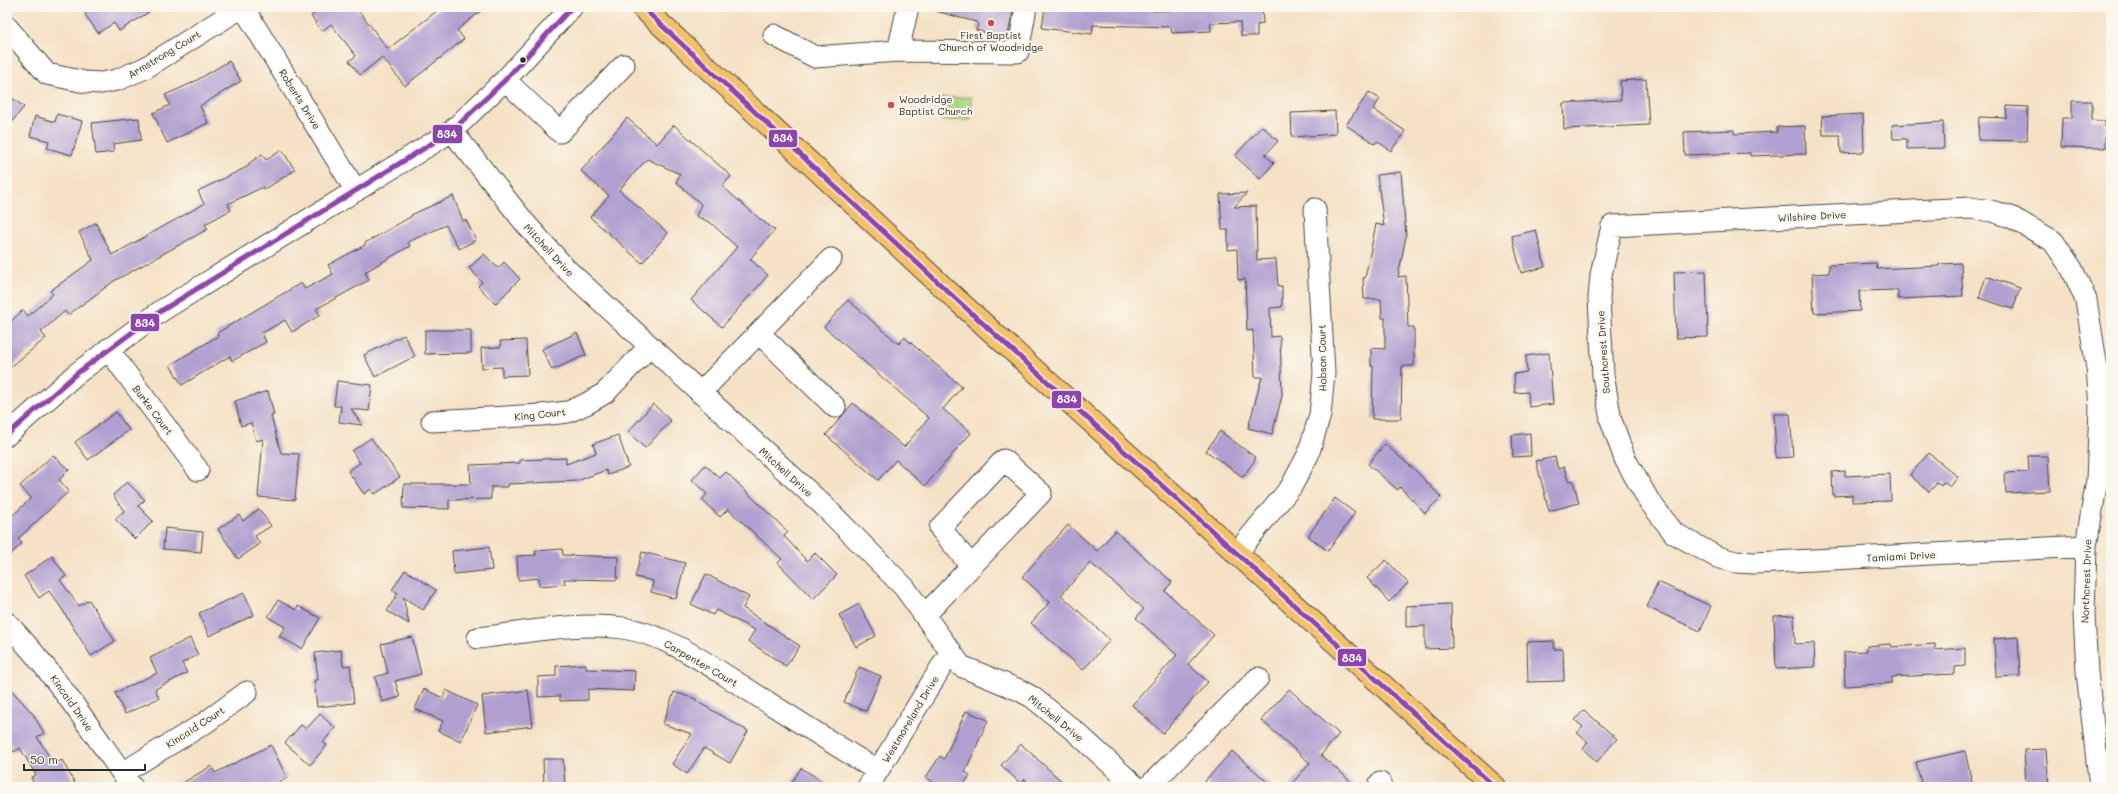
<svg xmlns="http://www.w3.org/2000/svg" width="2118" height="794" viewBox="0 0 2118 794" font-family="Mali,sans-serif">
<defs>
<pattern id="park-crowns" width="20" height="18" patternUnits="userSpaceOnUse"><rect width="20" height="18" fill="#acd884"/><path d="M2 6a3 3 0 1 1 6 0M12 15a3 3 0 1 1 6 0" fill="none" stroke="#94ba72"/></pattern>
</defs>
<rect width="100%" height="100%" fill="#fbf7ec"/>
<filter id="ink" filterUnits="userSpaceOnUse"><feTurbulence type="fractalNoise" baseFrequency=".025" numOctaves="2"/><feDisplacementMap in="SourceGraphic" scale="8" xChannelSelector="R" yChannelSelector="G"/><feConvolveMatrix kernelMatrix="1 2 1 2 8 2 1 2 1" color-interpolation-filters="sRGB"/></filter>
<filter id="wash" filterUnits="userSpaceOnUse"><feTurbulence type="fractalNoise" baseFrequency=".012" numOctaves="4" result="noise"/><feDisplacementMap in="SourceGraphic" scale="16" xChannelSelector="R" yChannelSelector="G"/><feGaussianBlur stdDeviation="0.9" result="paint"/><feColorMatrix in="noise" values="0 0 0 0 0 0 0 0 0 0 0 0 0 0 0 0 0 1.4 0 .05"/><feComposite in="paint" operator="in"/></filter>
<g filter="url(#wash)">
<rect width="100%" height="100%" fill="#f5e1c5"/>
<path fill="url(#park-crowns)" stroke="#6c8258" d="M971,97V120L942,121L941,98Z"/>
<g id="blocks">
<path fill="#b09fd0" d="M96,7H157L119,31L114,23L98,33L85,14Z
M323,7H356L388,49L442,7H486L457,30L464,39L405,86L382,57L360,75L349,61L356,56L331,24L322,31L311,16Z
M937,7H1014L1007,39L976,30L978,25L976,22L936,11Z
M1045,7H1153V11L1184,10V7H1262L1263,24L1257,25V36H1241L1240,22L1210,23L1211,31L1172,33L1171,27L1093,25L1092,34L1042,28Z
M229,61L241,81L200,106L208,123L167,143L153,113L170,105L165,95L192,83Z
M1646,79L1649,125L1564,129L1563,103L1621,100L1620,81Z
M1369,92L1380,99L1373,109L1405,131L1391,151L1377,141L1375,144L1346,125Z
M7,94L24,107L7,128Z
M2072,101H2092V120L2105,121V148L2061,147L2062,118H2072Z
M2007,106L2028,107L2027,141L1978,140L1979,117L2006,118Z
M1335,111L1336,134L1292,137L1291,113Z
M57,114L82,121L72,155L47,148L49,141L30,136L35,116L55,122Z
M1863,114L1864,152L1841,153L1840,135H1823L1822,116Z
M139,118L141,140L113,144L114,152L96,154L92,123Z
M627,118L657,144L674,125L731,176L722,186L761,220L775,230L750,259L768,275L722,327L691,300L737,247L711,223L696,216L701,204L676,182L680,174L647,159L619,190L668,233L642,263L590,217L609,196L581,171Z
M1943,122L1944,148L1907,149V139H1893L1892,125Z
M1262,126L1278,141L1265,155L1274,163L1260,179L1235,156Z
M1805,126L1806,154L1750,156V153L1685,155L1684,132L1734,130V134L1777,132V127Z
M282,150L295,170L264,190L263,187L228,204L231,210L205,224L208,229L114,281L68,315L65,311L41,332L46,338L7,370V325L23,310L28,316L53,294L50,291L93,260L79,232L96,223L112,255L204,204L198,191L249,166L248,164L262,154L266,160Z
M1401,172L1406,236L1398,277L1406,276L1408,327H1414V366H1402L1401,419H1372L1373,366H1371V348L1385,349V318H1382L1381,299H1364L1363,278H1365L1376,224L1384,226L1377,175Z
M1247,193L1234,207L1256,206L1257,260L1276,259L1278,286H1282V307L1270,308L1271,337L1280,336L1282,396L1272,434L1248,428L1262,377H1255L1253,330L1247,331L1245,279L1238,280L1237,249L1228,250V230H1222L1220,194Z
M453,196L463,221L466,220L476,240L459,249L446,225L408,242L410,246L365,272L369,280L316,309L320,315L292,332L285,320L262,333L266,342L232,361L230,356L182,385L170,365L218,336L217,333L301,283L305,289L333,274L328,265L365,245V243L412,216L411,215Z
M1536,230L1545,267L1521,273L1512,236Z
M484,254L498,268L504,262L520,279L495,304L478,286L482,282L469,268Z
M1876,263L1877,269L1939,266V264L1961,263L1963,296L1898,299V290L1859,291L1860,311L1814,313L1812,274L1829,273V265Z
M1706,271L1708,337L1676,338L1674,272Z
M1986,276L2020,288L2013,309L1979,298Z
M848,300L899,344L904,337L962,387L943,409L971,433L925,486L896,460L878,480L826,435L853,403L904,447L929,418L824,327Z
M425,330H471V353L425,354Z
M577,333L586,355L552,370L542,349Z
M404,335L415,356L375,377L364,355Z
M526,340L528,375L502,376V367L482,368L481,348L501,347L500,341Z
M1549,353L1553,404L1529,407L1528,392L1515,393L1514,374L1527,372L1526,356Z
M337,381L372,385L369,411L351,409L362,425L339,422L341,406H334Z
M268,391L274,415L271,416L281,453L299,454L295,500L258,497L263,439L256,441L251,423L241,426L235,401Z
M653,404L671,421L645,448L628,432Z
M116,412L129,430L88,460L75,442Z
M1774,414H1790L1793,457L1776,458Z
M1220,431L1256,458L1243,477L1206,451Z
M1530,433L1531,456L1513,457L1512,435Z
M618,435L629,467L608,475L606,470L577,481L508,484V487H491V499L449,500V509L403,508L404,484H471L470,465L520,463V460L566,458V464L596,453L593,444Z
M371,438L400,477L375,494L371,489L364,494L348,471L360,463L352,451Z
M1385,444L1415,470L1441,497L1425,513L1400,487L1398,490L1368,464Z
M1929,453L1958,477L1950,487L1944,482L1941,486L1937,483L1929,492L1910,475Z
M53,455L69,470L59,480L69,491L18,539L22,543L7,558V521L31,498L20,486Z
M2028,456H2048L2050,491L2006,493L2005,473L2029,472Z
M1555,457L1558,469L1564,467L1568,481L1573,480L1579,503L1549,511L1536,461Z
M705,465L720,478L726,472L788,532L784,536L807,561L815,553L837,575L813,599L778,563L782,559L728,509L720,517L702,500L707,494L692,480Z
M1845,471V476L1890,474L1891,501L1852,502V495L1833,496L1832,472Z
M127,482L145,500L138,506L153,521L135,539L115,519L124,511L113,495Z
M1335,498L1355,513L1328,551L1308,536Z
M259,509L271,526L255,536L260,544L238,559L218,529L239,515L243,521Z
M1068,525L1097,551L1115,531L1172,582L1165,591L1214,635L1188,664L1208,682L1163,733L1132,705L1177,655L1136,618L1144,609L1104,574L1090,563L1061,595L1110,640L1083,670L1031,623L1050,602L1022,577Z
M165,528L203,532L201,552L163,549Z
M489,547L492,570L454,574L452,551Z
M562,549L563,555L618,557L617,580L564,579L565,584L539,586V578L518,580L517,556L536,555L535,551Z
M642,552L685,563L676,599L651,592L653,581L635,577Z
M52,556L66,576L60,580L79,606L89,600L115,641L91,656L60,606L49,591L39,598L24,576Z
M1386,560L1408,583L1389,602L1367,578Z
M405,570L436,590L423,610L403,597L409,624L387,611L398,593L392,590Z
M706,574L749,597L743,608L800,646L786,666L748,641L755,630L716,610L713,615L691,604Z
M1658,582L1711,606L1700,631L1647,607Z
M244,593L254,615L209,636L199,613Z
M278,600L296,610L298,606L320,618L302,649L279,636L285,627L268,617Z
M859,604L876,636L856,647L839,615Z
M1451,604L1452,648L1425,649V626L1406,627V606Z
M1794,615L1795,644L1814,643L1815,667L1776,669L1774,616Z
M412,637L421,674L395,681L400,697L382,702L375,677L388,673L381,644Z
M2018,637L2020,676L1996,677L1994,639Z
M190,638L198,655L182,663L187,673L155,689L159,698L125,714L115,693L157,673L150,658Z
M1554,641V649H1563L1564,681L1528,682L1527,642Z
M1890,644L1891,647L1935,644V650L1965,648V666L1955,667V674L1892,677V683L1845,686L1844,652L1867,651V646Z
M341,650L343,666L350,665L354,703L317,707L314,680H318L315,653Z
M586,664V669L635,671L634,691L588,689V700L560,701V696L538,697V677L556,676V666Z
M859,667L881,676L866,711L844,702Z
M7,685L33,714L44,733L37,737L54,764L62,760L77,787H36L31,778L36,775L20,748L14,752L7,739Z
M424,689L443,698L446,690L477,705L461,741L438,731L443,721L415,709Z
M1289,689L1339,734L1321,755L1357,787H1289L1310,763L1261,720Z
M528,690L533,726L486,732L482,696Z
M674,692L696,699V701L748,731L730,763L704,748L687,774L672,764L692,734L663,724Z
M1584,710L1617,739L1597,762L1583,749L1588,742L1577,733L1583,727L1575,720Z
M966,711L988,720L965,772L970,775L962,787H930L933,782L926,777L940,756L944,759Z
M320,714L335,728L323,742L327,745L310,765L285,743L301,725L306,729Z
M1021,744L1068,787H1034L1025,779L1021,784L1001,765Z
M271,745L287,778L269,787H176L211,766L215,773Z
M2046,749L2049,787H2026L2024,750Z
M1232,751L1273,787H1211L1205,781Z
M1965,751L1973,787H1951L1949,783L1922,787L1916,762Z
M543,759H563L565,787H544Z
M801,768L832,787H789Z"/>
</g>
</g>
<g filter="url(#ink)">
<use href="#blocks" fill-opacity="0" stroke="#494642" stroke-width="1"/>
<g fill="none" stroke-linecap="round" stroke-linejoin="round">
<g stroke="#494642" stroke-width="23">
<path id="minor" d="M243,7L356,191
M908,7L898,51L1018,52L1026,7
M7,27L47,74L85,82L101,83L117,80L145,68L242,7
M774,35L815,57L898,51
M505,80L560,132L624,65
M452,131L525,223L565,268L824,506L904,587L961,666L1019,690L1032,697L1077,733L1136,787
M759,333L835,407
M108,349L198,470
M700,393L831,259
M432,421L541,415L568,412L586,404L605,393L649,347
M7,435L76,374L161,311L452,131L505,80L572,7
M2086,546L1754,563L1736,562L1717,557L1674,533L1649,501L1625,459L1611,420L1603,375L1599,298L1601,275L1612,226L1971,208L1991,211L2011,217L2053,241L2072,269L2086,300L2097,368L2100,408L2097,480L2086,546L2084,614L2087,672L2100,787
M1236,554L1291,487L1308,455L1320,415L1324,373L1315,209
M925,615L1041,493L1004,460L940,528L971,566
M7,623C56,675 91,730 132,787
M478,638C525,633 576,621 623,628C669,635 708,665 747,689C791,717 834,744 878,771
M122,773L205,723L247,692
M1380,783L1381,787
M868,787L951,651
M1148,787L1258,678"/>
</g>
<g stroke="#494642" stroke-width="24">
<path id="major" d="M642,7L957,300L1495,787"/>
</g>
<use href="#minor" stroke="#fff" stroke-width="21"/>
<use href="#major" stroke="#f4c16a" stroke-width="22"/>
<g stroke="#fbf7ec" stroke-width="8">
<path id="bus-1" d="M642,7L957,300L1495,787
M7,435L76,374L161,311L452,131L505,80L572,7"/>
</g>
<use href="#bus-1" stroke="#8e44ad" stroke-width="5"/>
</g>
</g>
<g fill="#d1495b" stroke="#fbf7ec" stroke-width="1.5">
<circle cx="991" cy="23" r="4"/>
<circle cx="891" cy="105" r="4"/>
</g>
<circle fill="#2b2b2b" stroke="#fbf7ec" stroke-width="1.5" cx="523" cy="60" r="3.5"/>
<g text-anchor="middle" stroke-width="4" stroke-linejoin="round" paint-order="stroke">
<g font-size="10" fill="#2b2b2b" stroke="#fbf7ec">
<text x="991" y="39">First Baptist<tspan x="991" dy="12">Church of Woodridge</tspan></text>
<text x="899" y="103" text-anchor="start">Woodridge<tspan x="899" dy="12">Baptist Church</tspan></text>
</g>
<g font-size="10" fill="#2b2b2b" stroke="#fbf7ec">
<text transform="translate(164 54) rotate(-31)" y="4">Armstrong Court</text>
<text transform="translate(300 99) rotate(58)" y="4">Roberts Drive</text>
<text transform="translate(1812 216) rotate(-3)" y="4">Wilshire Drive</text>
<text transform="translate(549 250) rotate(47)" y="4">Mitchell Drive</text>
<text transform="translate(1603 352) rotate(-94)" y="4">Southcrest Drive</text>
<text transform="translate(1322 358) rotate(-91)" y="4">Hobson Court</text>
<text transform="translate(153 410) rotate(53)" y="4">Burke Court</text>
<text transform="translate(540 414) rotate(-6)" y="4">King Court</text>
<text transform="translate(786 472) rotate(42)" y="4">Mitchell Drive</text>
<text transform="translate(1901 556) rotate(-3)" y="4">Tamiami Drive</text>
<text transform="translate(2086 581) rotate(-88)" y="4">Northcrest Drive</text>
<text transform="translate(701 663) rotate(30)" y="4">Carpenter Court</text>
<text transform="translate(72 703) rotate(55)" y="4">Kincaid Drive</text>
<text transform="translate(1056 718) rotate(39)" y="4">Mitchell Drive</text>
<text transform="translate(910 719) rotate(-59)" y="4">Westmoreland Drive</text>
<text transform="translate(195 727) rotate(-33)" y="4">Kincaid Court</text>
</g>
</g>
<g stroke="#fbf7ec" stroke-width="1.5">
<rect x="432" y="124" width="31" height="20" rx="4" fill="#8e44ad"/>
<rect x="768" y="129" width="30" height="19" rx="4" fill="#8e44ad"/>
<rect x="130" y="313" width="30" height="19" rx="4" fill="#8e44ad"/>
<rect x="1051" y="390" width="31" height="19" rx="4" fill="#8e44ad"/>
<rect x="1337" y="648" width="30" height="19" rx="4" fill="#8e44ad"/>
</g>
<g font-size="11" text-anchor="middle" font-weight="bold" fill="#fff">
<text x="447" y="138">834</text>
<text x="783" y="142">834</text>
<text x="145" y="327">834</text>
<text x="1067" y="403">834</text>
<text x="1352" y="662">834</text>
</g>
<rect width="2118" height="794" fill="none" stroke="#fbf7ec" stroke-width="24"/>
<path d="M24 764v6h121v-6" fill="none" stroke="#2b2b2b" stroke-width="2"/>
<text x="30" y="764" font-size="12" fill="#2b2b2b" stroke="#fbf7ec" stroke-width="3" paint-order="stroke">50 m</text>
</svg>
